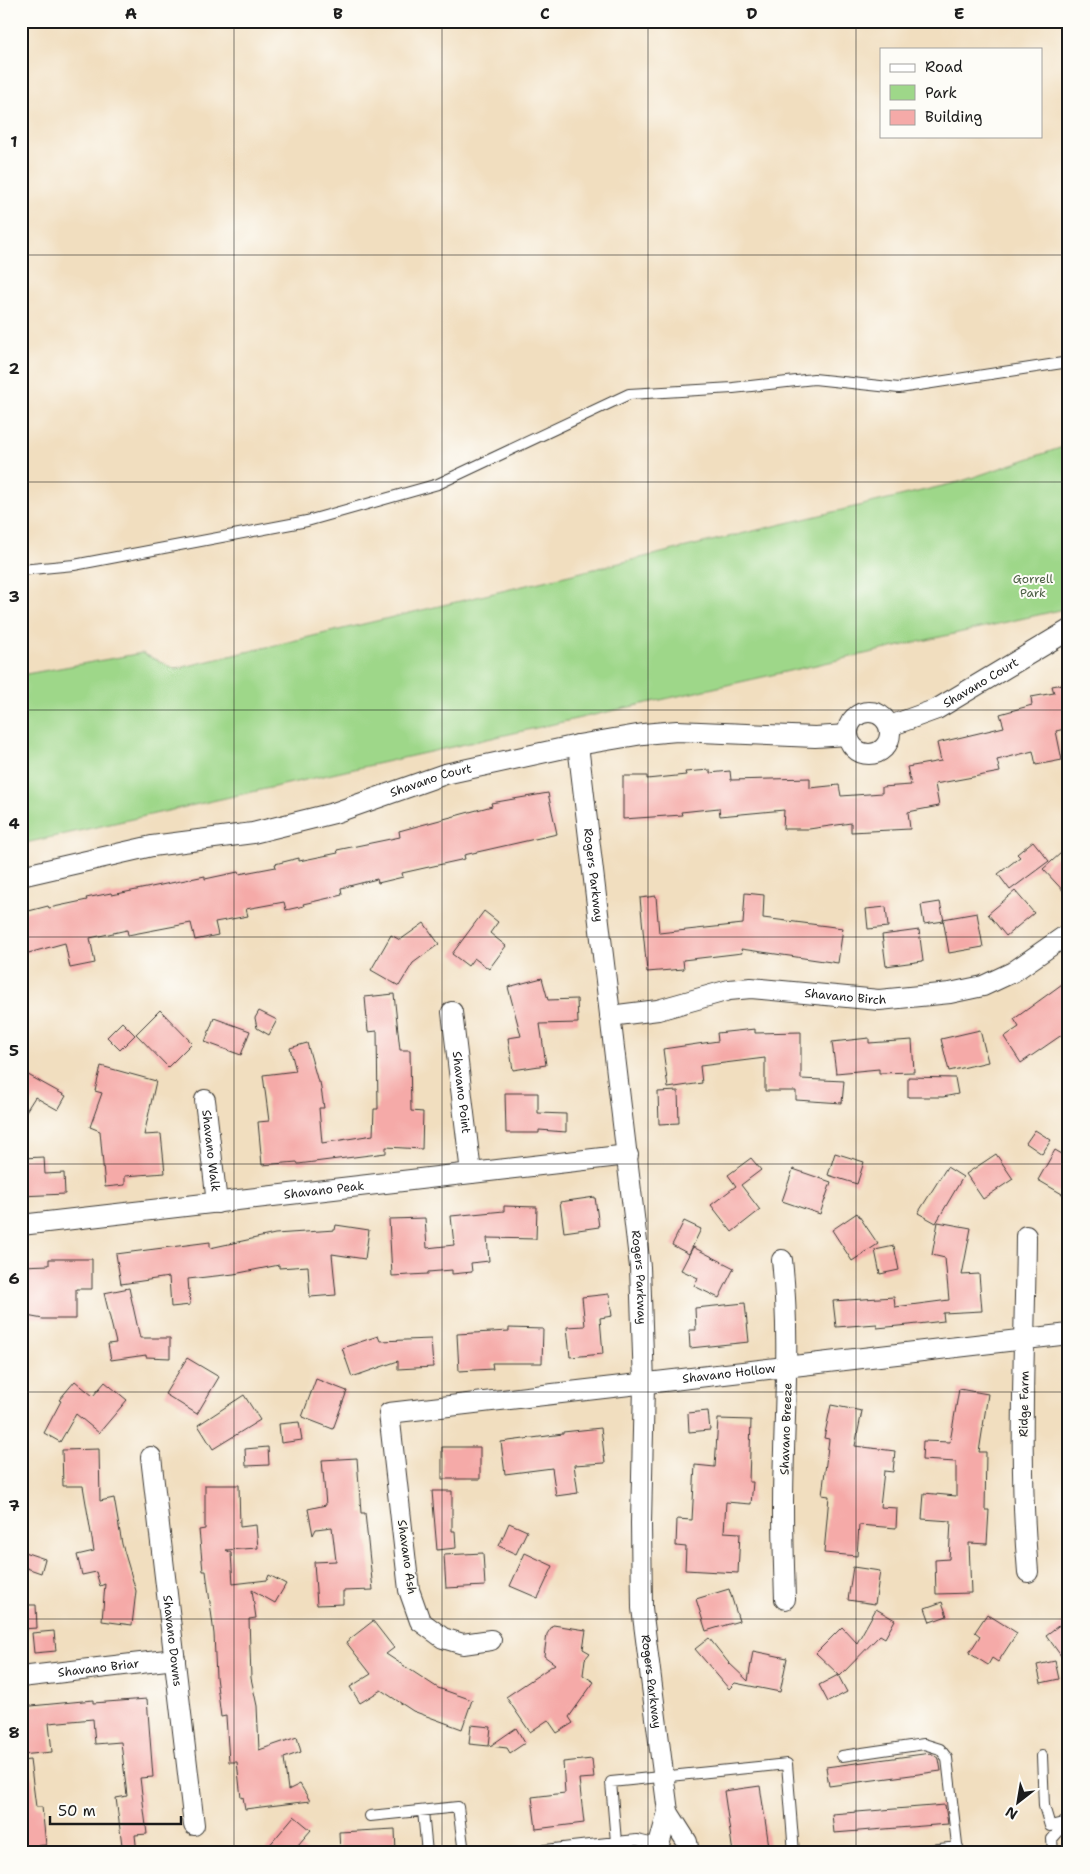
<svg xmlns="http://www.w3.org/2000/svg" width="1090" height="1874" viewBox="0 0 1090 1874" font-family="'Shantell Sans',sans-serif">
<rect width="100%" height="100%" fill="#fdfcf7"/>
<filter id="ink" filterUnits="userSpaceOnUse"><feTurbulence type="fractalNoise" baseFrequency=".02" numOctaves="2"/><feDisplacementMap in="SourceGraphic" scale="10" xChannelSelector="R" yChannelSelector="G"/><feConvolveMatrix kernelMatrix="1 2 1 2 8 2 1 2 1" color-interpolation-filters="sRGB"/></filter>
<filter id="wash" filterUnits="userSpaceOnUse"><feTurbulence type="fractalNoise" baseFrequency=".0096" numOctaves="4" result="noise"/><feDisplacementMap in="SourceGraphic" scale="20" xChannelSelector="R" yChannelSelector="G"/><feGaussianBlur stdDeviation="1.12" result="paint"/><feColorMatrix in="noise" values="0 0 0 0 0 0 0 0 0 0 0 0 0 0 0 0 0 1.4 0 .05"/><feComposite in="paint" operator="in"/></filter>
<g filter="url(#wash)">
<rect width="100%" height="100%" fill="#f1debf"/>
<path fill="#9ed789" stroke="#5d7a52" d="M1066,446L1069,450V608L21,844V675L142,653L175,669L959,482Z"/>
<g id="blocks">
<path fill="#f5aaa8" d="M1069,683V728L1056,731L1062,760L1036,765L1033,751L997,760L1000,772L935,784L939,806L908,812L910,829L851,832V823L809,829H783L784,810L720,816L719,808L681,812L682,815L623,819V776H647V779L686,775L685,772L710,770V773L730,771L731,780L810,778V788L839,785L841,796L882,793V787L911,785L907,767L941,761L937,743L1004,727L1000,714L1032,705L1031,697L1054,693L1052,686Z
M548,793L557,834L464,855L465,859L402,873L403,877L378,883L377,879L341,888L342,895L303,904L304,906L286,910L284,902L246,909L248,916L215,922L218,935L195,940L191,923L128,935L127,930L90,938L95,963L70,968L65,943L21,955V913L48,906L49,908L87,900L86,898L111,893L112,895L205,876V879L238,872L239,874L276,867L275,864L299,858V861L338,853L337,850L400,837L399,831L492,806L491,803Z
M1033,841L1049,861L1010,890L998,874L1020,857L1017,854Z
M1069,846V897L1043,869Z
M1015,891L1034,913L1006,936L988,914Z
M745,893L764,895L763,918L843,928L838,963L741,949L742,953L683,960L684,969L647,972L640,898L656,896L659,933L743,924Z
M940,902L944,921L924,924L921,905Z
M886,907L888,927L868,929L866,909Z
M484,911L498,922L490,933L506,946L489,969L474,958L468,966L452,954Z
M977,913L983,947L949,953L943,919Z
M424,923L439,944L413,963L399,986L371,970L391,935L400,940Z
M919,930L923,961L886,966L882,935Z
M542,978L548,1000L577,999L578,1023L540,1024L546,1065L513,1070L508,1038L521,1036L508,987Z
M1069,979V1030L1021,1063L1004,1037L1019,1027L1014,1019Z
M394,994L400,1050H410L411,1111L423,1112L422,1149L386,1147V1153L298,1164L297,1162L262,1165L258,1122L269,1121L263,1075L296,1071L290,1048L307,1043L318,1082H320L324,1108H319L322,1143L373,1135L374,1109H378L377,1031L368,1032L365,997Z
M160,1010L192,1043L168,1067L136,1034Z
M259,1011L277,1020L269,1035L257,1028L255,1018Z
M214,1018L250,1031L241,1055L205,1042Z
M122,1022L135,1035L120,1050L107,1037Z
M755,1029V1033L801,1032V1079L844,1081L842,1103L796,1100V1091H765V1058L700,1066L702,1083L668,1088L663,1049L718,1041L717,1033Z
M980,1030L988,1062L949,1071L941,1039Z
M869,1038V1043L912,1040L914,1072L879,1073V1069L836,1073L832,1042Z
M101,1066L156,1081L144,1135L161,1134L165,1173L125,1176V1185L105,1187L100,1131L90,1127L102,1093L95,1091Z
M21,1071L66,1096L58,1110L35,1097L21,1119Z
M908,1077L955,1078L958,1094L943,1097H908Z
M678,1091L679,1123L659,1124L658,1092Z
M505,1093H538V1113L566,1114V1132L539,1130V1133H506Z
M1035,1130L1051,1140L1042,1154L1026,1143Z
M1055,1150L1069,1158V1198L1038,1180Z
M835,1153L864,1162L857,1184L828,1175Z
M996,1154L1013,1179L983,1199L966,1174Z
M44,1157L45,1174L64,1173L65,1194L21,1196V1158Z
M751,1158L761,1170L741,1185L760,1210L732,1232L711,1205L736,1186L728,1175Z
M947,1167L963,1177L936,1223L918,1213Z
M793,1169L831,1182L820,1214L782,1201Z
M595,1197L599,1227L564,1232L560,1202Z
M504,1206L537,1207L536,1239L487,1238L489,1261L471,1263L472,1272L452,1274V1270L428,1272V1274L392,1276L389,1219L425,1218L427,1248L454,1245L451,1216L504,1211Z
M857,1213L878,1244L852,1261L832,1230Z
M684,1221L701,1229L689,1254L672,1245Z
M938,1222L971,1228L962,1275L979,1274L982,1311L943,1313L944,1321L909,1325L877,1328V1324L836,1327L833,1301L894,1297L895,1307L949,1300L945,1258L932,1255Z
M336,1225L369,1230L365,1259L332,1254L336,1295L310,1297L308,1266L279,1268V1265L234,1274L188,1279L190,1305L171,1307L169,1277L121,1284L116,1254L210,1242V1248L275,1234L335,1230Z
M894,1246L899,1270L880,1274L875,1250Z
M693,1247L734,1268L719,1298L694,1286L698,1278L681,1270Z
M49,1259H92V1289H76V1319H43L21,1315V1266L49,1265Z
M129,1288L140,1338H170V1358L146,1357V1355L111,1360L108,1344L116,1343L104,1293Z
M609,1294L612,1316L600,1318L603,1354L570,1357L567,1327L585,1326L582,1297Z
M745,1303L749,1342L690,1348L689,1330H696L695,1308Z
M509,1328L543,1329L542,1363H492L493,1369L459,1371L457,1334L509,1331Z
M378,1336L380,1341L431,1339L433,1367L398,1369V1361L352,1377L342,1348Z
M187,1358L219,1377L197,1414L165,1394Z
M316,1379L347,1391L333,1429L302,1417Z
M75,1381L93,1396L105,1382L127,1400L99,1433L76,1414L60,1442L44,1433L61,1401L59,1400Z
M959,1389L988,1394L979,1452H986L985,1510H989L987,1544L969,1543L971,1593L936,1594L935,1560L949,1559L951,1521L922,1519L924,1493L956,1496V1462L922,1460L923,1441L950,1442Z
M244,1395L260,1420L213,1449L198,1425Z
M831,1405L862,1411L855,1446L895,1451L893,1472L884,1471L880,1507L897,1508L896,1528L859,1525L857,1556L824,1553L829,1496L822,1495L829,1439L824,1438Z
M708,1411L710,1430L689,1432L688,1413Z
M718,1419L751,1420L749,1482H753L751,1504L726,1502L724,1532L740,1533L738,1573L685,1570L686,1547L676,1546L677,1519L692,1520L695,1465L715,1467Z
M299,1422L302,1440L281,1443L279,1424Z
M601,1428L605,1463L574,1465L578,1493L556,1496L552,1468L505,1474L501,1442L563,1434V1432Z
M268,1447L269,1465L246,1466L245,1449Z
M442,1447H480V1479H442Z
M99,1449L100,1501L114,1498L122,1544L136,1591L132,1625L102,1621L105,1584L100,1586L96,1572L82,1575L77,1555L94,1551L83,1486H63L62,1450Z
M357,1458L361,1513H365L373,1590L343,1591V1604L317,1605L314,1562L336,1561L332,1527L316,1529L313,1535L308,1509L326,1505L322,1460Z
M205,1485H239L240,1527L256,1525L258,1548L226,1550L231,1553L233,1584L267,1580L269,1575L286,1584L275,1603L252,1590L256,1618L249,1619L251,1678L257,1706L259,1750L297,1737L301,1752L284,1758L288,1790L300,1784L310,1801L245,1809L243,1797L241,1798L237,1762H229L226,1716L221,1717L216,1677L214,1634L206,1571H203L199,1530L205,1529Z
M432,1491H452V1531H455L456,1548L437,1550Z
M509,1523L527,1531L516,1554L499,1546Z
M21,1551L45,1559L41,1573L21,1566Z
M483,1553L485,1586L446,1588L444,1555Z
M525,1553L553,1566L538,1598L510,1586Z
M853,1567L880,1571L875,1604L848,1600Z
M729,1589L739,1621L706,1631L696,1599Z
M942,1602L947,1616L930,1622L925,1608Z
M21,1605H36L37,1628L21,1629Z
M876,1609L895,1620L885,1638L880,1635L840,1676L816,1653L842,1627L857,1643Z
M987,1614L1017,1633L998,1662L992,1658L988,1665L969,1653L980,1636L975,1632Z
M1069,1618V1667L1046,1635Z
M373,1621L394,1648L386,1654L438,1688L472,1700L462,1729L413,1711L381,1690L360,1703L350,1687L371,1674L346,1642Z
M553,1625L586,1630L583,1649L590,1653L585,1659L583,1675L594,1682L569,1717L573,1723L557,1733L548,1720L530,1732L506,1697L555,1664L544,1656L547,1634Z
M54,1631L56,1651L34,1653L32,1633Z
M709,1638L728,1662L748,1681L753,1651L787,1658L780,1692L735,1683L729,1689L695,1649Z
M1055,1661L1059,1679L1041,1683L1037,1665Z
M838,1675L847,1692L828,1702L819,1685Z
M147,1699L153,1777L140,1778L147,1834L135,1835L137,1853H123L116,1798L127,1796L121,1742L95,1744L93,1719L49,1723L52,1752L21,1755V1707L93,1700V1703Z
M471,1725L491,1727L489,1746L469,1744Z
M516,1728L525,1743L510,1753L507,1748L490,1746Z
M931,1753L939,1759L941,1771L829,1786L826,1767Z
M592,1759L594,1778L579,1779L584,1823L536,1829L532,1797L565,1793L563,1762Z
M30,1760L36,1807H42L46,1845L21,1847V1761Z
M760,1786L770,1853H733L724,1791Z
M945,1805L948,1824L834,1833L832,1814Z
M294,1816L311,1830L298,1845L307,1853H263Z
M395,1829L396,1853H340L339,1832Z"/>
</g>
</g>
<g filter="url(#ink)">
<use href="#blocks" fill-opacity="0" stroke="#3c3934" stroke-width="1"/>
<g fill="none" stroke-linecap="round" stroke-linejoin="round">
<g stroke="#3c3934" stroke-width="12">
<path id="lane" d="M21,570L74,565L307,521L438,484L629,394L733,388L814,379L899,388L1069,362
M842,1756L924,1744L940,1749L947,1758L958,1853
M1042,1756L1044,1806L1050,1826L1067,1822
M423,1811L427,1853
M370,1816L458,1807L464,1853
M659,1845L637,1840L616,1842L611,1782L787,1764L794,1853
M519,1853L616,1842V1853
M903,1853L958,1847
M1053,1853L1052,1839L1066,1823"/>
</g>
<g stroke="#3c3934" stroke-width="22">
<g id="street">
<circle cx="869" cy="733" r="21"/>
<path id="s1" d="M890,726L937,709L1069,630"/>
<path id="s2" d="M578,745L640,1267L644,1384L641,1523L642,1608L668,1812L659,1845L660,1853"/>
<path id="s3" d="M21,876L152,846L253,833L334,813L445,774L578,745L643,734L677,731L815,737L848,735"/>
<path id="s4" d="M452,1012L471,1173"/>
<path id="s5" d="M610,1016L658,1010L729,990L751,988L879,1000L950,993L983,986L1013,972L1069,933"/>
<path id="s6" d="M205,1100L217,1203"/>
<path id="s7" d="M21,1225L628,1155"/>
<path d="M1026,1236C1025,1348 1018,1460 1028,1572"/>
<path d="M782,1260C791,1343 783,1425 783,1508C783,1538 784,1569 785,1599"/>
<path id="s8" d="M151,1457L194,1825"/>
<path id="s9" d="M491,1640L463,1644L443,1638L420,1621L409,1590L389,1413L1069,1334"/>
<path id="s10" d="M21,1677L175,1659"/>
<path d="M668,1812L687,1842L689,1853"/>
</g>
</g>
<use href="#lane" stroke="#fff" stroke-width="10"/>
<use href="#street" stroke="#fff" stroke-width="20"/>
</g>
</g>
<path fill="none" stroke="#1c1c1c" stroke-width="1" stroke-opacity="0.55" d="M234,21V1853M442,21V1853M648,21V1853M856,21V1853M21,255H1069M21,482H1069M21,710H1069M21,937H1069M21,1164H1069M21,1392H1069M21,1619H1069"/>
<g text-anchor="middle" stroke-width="4" stroke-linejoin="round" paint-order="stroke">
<g font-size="12" fill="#4a5d42" stroke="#fdfcf7">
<text x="1033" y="583">Gorrell<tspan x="1033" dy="14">Park</tspan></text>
</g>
<g font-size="12" fill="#1c1c1c" stroke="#fdfcf7">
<text dy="4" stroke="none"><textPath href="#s1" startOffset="101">Shavano Court</textPath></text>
<text dy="4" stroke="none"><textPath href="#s3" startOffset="422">Shavano Court</textPath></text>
<text dy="4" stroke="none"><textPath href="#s2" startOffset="131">Rogers Parkway</textPath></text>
<text dy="4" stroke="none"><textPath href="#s5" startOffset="239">Shavano Birch</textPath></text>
<text dy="4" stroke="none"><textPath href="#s4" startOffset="81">Shavano Point</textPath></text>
<text dy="4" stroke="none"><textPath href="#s6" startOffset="51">Shavano Walk</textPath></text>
<text dy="4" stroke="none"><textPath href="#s7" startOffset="305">Shavano Peak</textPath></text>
<text dy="4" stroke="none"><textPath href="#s2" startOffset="536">Rogers Parkway</textPath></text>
<text dy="4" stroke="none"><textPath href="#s9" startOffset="631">Shavano Hollow</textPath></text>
<text transform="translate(1024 1404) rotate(-89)" y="4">Ridge Farm</text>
<text transform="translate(786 1429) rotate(-88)" y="4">Shavano Breeze</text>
<text transform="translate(407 1557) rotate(82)" y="4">Shavano Ash</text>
<text dy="4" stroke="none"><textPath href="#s8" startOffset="185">Shavano Downs</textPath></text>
<text dy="4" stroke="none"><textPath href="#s10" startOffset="78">Shavano Briar</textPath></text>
<text dy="4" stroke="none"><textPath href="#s2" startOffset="941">Rogers Parkway</textPath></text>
</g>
</g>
<rect width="1090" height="1874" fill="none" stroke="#fdfcf7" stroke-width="55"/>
<rect x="880" y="48" width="162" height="90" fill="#fdfcf7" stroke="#a3a29f"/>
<rect x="890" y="64" width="25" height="8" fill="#ffffff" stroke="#a3a29f"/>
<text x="925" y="72" font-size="15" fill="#1c1c1c">Road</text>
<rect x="890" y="85" width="25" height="15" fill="#9ed789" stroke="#a3a29f"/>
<text x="925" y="98" font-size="15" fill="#1c1c1c">Park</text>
<rect x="890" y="110" width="25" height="15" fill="#f5aaa8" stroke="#a3a29f"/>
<text x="925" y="122" font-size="15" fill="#1c1c1c">Building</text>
<g transform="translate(1018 1802) rotate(211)" stroke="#fdfcf7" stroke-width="4" paint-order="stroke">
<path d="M0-4L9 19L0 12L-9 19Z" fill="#1c1c1c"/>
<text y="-8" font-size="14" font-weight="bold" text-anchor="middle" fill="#1c1c1c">N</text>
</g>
<path d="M50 1816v8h131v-8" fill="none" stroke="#1c1c1c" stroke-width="2.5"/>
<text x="58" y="1816" font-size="15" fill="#1c1c1c" stroke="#fdfcf7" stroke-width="4" paint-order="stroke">50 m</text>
<rect x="28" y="28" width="1034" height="1818" fill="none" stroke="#1c1c1c" stroke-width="2"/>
<g font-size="16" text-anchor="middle" font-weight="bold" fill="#1c1c1c">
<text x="131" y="19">A</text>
<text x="338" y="19">B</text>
<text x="545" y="19">C</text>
<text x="752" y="19">D</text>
<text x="959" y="19">E</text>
<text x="14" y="147">1</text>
<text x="14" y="374">2</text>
<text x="14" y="602">3</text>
<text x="14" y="829">4</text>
<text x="14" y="1056">5</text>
<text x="14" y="1284">6</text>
<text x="14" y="1511">7</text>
<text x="14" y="1738">8</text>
</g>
</svg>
